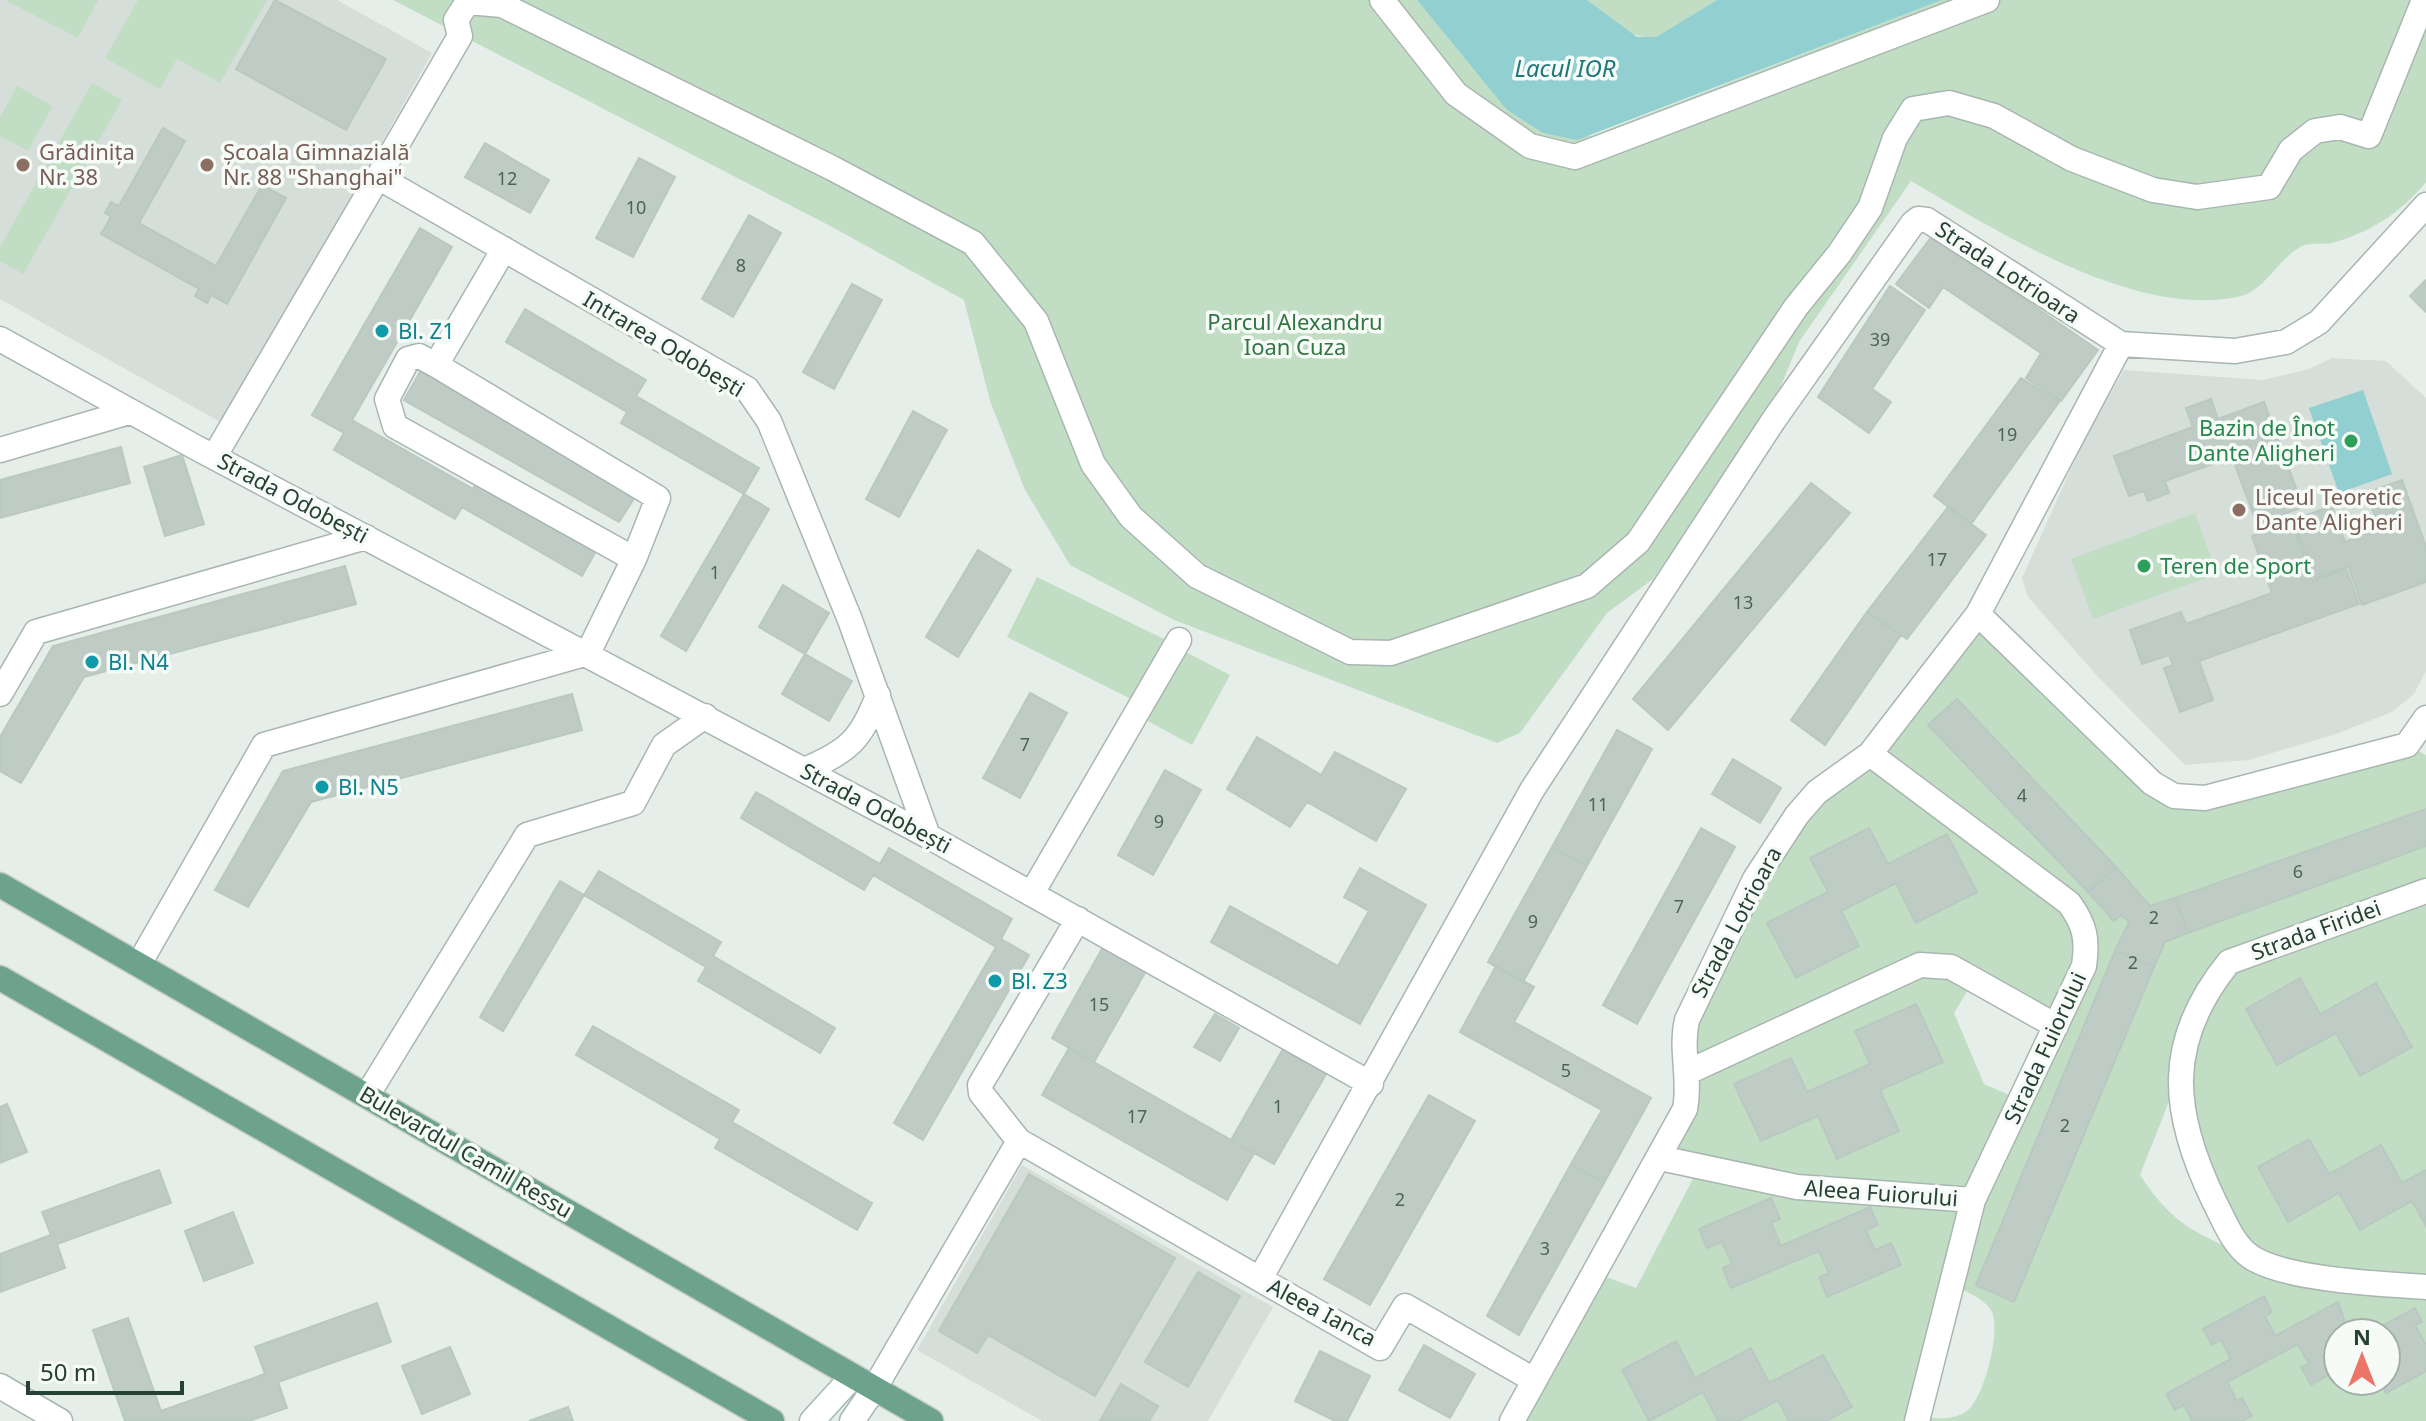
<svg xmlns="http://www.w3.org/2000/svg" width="2426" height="1421" viewBox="0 0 2426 1421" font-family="'Noto Sans',sans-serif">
<rect width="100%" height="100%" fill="#e6eeea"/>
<path fill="#d5ded9" d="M0,0H337L432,53L224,424L0,299Z
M2332,358L2386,361L2426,398V671L2414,694L2392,712L2336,734L2249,760L2185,765L2099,678L2028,597L2022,578L2083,442L2124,370L2263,380L2309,369Z
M1022,1165L1273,1307L1208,1421H1042L917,1350Z"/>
<path fill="#c1dec5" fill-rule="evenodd" d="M5,0H98L78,38Z
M138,0H267L220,83L177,59L160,89L105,58Z
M393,0H1417L1506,109L1591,136L1942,0H2426V182C2401,213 2369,233 2332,243C2323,245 2310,242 2302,246C2280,257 2265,290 2241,296C2138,321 1997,231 1911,181L1799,342L1773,405L1720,483L1653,579L1607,613L1520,733L1497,743L1174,620L1070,565L1025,490L990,401L964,300L834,228Z
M1587,0H1717L1656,37C1630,42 1607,15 1587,0Z
M92,83L122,100L23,274L0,261V247Z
M17,86L53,106L28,151L0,136V118Z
M2195,513L2217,574L2093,619L2071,559Z
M1037,577L1164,639L1133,700L1007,637Z
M1978,614L2174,796L2407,745L2426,755V1421H1512L1595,1273L1636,1288L1698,1169L1660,1158L1685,1109L1683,1053L1774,846L1870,754ZM1974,980L2056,1026L2021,1100L1984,1084L1954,1013ZM2177,1081L2230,1234L2249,1256C2195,1233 2173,1225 2140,1175ZM1952,1284C1964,1291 1986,1299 1992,1312C2001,1332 1984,1398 1967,1411C1954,1421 1934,1418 1918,1417ZM2338,1333H2386V1381H2338Z
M1184,651L1230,675L1192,745L1146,720Z"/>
<path fill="#92cfd0" d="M1417,0H1587L1637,37H1656L1717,0H1942L1577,140L1543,133L1506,109Z
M2363,390L2392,474L2339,493L2309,408Z"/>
<path fill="#bfccc5" stroke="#b9c8c0" stroke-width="2" d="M275,0L386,59L346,130L236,69Z
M163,128L185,141L139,223L216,266L262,185L286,198L227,304L211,295L207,303L195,296L199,289L101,234L111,217L105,213L111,202L119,206Z
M485,143L549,180L530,213L465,177Z
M639,158L675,177L633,257L596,238Z
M749,215L781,233L733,317L702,299Z
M420,228L452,247L352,420L473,489L478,480L597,549L582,576L462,507L455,519L334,450L344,433L312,415Z
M1932,236L2098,350L2061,401L2026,378L2041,353L1943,287L1929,308L1896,284Z
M2426,280V312L2410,296Z
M852,284L882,300L834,389L803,372Z
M1890,286L1925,310L1872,389L1891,402L1869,433L1818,397Z
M525,309L646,380L636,396L759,468L744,494L621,423L627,412L506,342Z
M421,370L637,494L619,522L404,400Z
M2021,378L2059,402L1971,524L1934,496Z
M2211,399L2218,419L2264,402L2303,507L2257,524L2232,457L2165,481L2169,493L2148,501L2144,491L2129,496L2114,456L2193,427L2186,408Z
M913,411L947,430L899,517L866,499Z
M121,447L130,483L0,518V480Z
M182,455L204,524L165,536L144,467Z
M2402,480L2426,547V582L2362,605L2348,566L2315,579L2293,520L2332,506L2345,542L2380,529L2366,493Z
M1811,483L1850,513L1668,730L1633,699Z
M744,494L769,509L686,651L661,636Z
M1948,507L1986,535L1907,639L1867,612Z
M2292,522L2313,581L2346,569L2359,604L2199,661L2213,700L2180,712L2164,668L2173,665L2169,655L2142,664L2130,630L2181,612L2186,624L2272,593L2252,536Z
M978,550L1011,570L958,657L926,637Z
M345,566L356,604L84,677L21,783L0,771V737L53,646Z
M783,585L829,613L805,654L759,627Z
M1867,612L1901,635L1825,745L1791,720Z
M805,654L852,681L829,721L782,694Z
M1030,693L1067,713L1020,798L983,778Z
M572,694L582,730L311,802L248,907L215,890L283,771Z
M1957,699L2116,867L2088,892L1928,725Z
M1617,730L1652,749L1587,866L1552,847Z
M1257,737L1321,775L1335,752L1406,789L1376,841L1307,802L1290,827L1227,789Z
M1733,759L1781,788L1760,823L1712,794Z
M1165,770L1201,790L1153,875L1118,855Z
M756,792L880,864L889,848L1012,919L1001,939L1029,955L923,1140L894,1123L996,947L873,875L864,890L741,818Z
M2426,809V846L2188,933L2175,898Z
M1701,828L1735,847L1637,1024L1603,1005Z
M1869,828L1888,864L1947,834L1977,892L1916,923L1896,883L1841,911L1859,946L1796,978L1767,923L1828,892L1810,858Z
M1552,847L1587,866L1523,982L1488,962Z
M2116,867L2150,906L2175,898L2188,933L2165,942L2154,967L2115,951L2129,922L2121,915L2114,921L2088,892Z
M1360,868L1426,905L1360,1024L1211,942L1230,906L1338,966L1369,911L1344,897Z
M599,871L721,942L713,956L835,1028L820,1053L698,981L706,967L584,895Z
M560,881L584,895L503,1031L480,1017Z
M1103,947L1146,971L1094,1062L1052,1038Z
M2115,951L2154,967L2014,1302L1976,1285Z
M1496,966L1534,987L1514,1022L1651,1098L1604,1183L1571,1164L1602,1110L1460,1032Z
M2300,978L2320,1014L2376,983L2412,1047L2360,1076L2336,1033L2277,1065L2246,1009Z
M1916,1004L1943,1062L1880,1090L1899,1131L1837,1159L1818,1116L1761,1141L1734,1084L1791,1058L1807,1092L1870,1064L1855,1031Z
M1215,1014L1239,1028L1220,1061L1194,1047Z
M593,1026L739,1110L732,1122L872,1203L857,1230L715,1148L720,1139L576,1055Z
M1069,1048L1254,1153L1227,1200L1042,1095Z
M1283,1049L1326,1074L1274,1164L1231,1140Z
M1429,1095L1475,1121L1370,1305L1324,1279Z
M7,1104L27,1152L0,1163V1107Z
M2309,1139L2329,1174L2381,1145L2402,1183L2426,1170V1226L2412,1201L2360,1230L2339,1193L2288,1222L2258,1167Z
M1571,1164L1604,1183L1519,1335L1487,1316Z
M159,1170L171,1203L57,1244L65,1268L0,1292V1254L51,1235L42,1212Z
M1029,1174L1175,1258L1095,1396L988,1335L977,1353L939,1331Z
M1771,1198L1780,1219L1771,1223L1781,1246L1870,1207L1878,1225L1866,1230L1875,1250L1891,1243L1901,1265L1827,1297L1819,1277L1829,1273L1819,1251L1731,1288L1723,1268L1732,1264L1722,1242L1707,1248L1699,1229Z
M233,1212L253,1263L204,1281L185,1231Z
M1198,1272L1240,1296L1188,1387L1145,1362Z
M2264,1296L2272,1312L2265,1316L2275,1336L2338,1302L2349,1333H2338V1370L2311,1385L2301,1367L2309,1364L2298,1344L2227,1382L2237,1401L2242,1398L2252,1416L2242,1421H2192L2184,1405L2175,1410L2166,1394L2231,1359L2221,1340L2212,1345L2203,1329Z
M377,1303L391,1342L278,1382L287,1408L249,1421H125L93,1330L128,1318L161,1411L265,1374L255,1347Z
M2415,1308L2422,1322L2415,1325L2426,1345V1371L2386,1393L2380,1381H2386V1333H2369Z
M1676,1341L1695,1378L1751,1348L1769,1383L1823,1355L1852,1407L1826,1421H1789L1778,1400L1739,1421H1718L1703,1392L1649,1421L1622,1370Z
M1424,1345L1475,1374L1450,1418L1399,1390Z
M450,1347L470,1394L422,1414L402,1366Z
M1320,1351L1370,1376L1347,1421H1335L1295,1401Z
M1121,1384L1158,1406L1149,1421H1100Z
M568,1407L573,1421H529Z"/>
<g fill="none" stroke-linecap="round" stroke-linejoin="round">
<g stroke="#a9b6b0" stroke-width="27">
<path id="street" d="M1382,0L1456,94L1530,146L1575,157L1987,0
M468,2L502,5L832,168L973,243L1036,321L1093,464L1131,517L1197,576L1350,652L1391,653L1587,586L1638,542L1796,307L1839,254L1870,208L1895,138L1913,109L1949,103L1994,116L2072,159L2153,190L2197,197L2269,187L2291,150L2315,131L2340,127L2369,136L2424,0
M378,177L460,36L456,20L469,0
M0,339L195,447L928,836L1371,1084
M436,365L419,356L408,359L387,399L395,426L634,559
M0,450L129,412
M214,457L378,177L747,389L769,421L850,620L928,836
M1978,614L2152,783L2174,796L2205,798L2407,745L2426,718
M0,694L36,632L366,537
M1870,754L2069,903C2085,925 2088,939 2084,966L1973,1200L1917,1421
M804,770C848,752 862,739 878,695
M2426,891L2229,962C2164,1042 2171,1112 2214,1201C2224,1220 2233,1245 2251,1257C2285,1280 2384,1284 2426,1287
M1032,893L1179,640
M139,964L264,745L588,653L634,559L658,498L436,365L504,249
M1688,1072L1920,965L1951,967L2056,1026
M368,1094L527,835L633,803L664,745L705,716
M1019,1141L1380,1348L1405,1306L1534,1380
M1660,1158L1797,1187L1973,1200
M1260,1279L1532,790L1773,421L1913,223L1918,219L1927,220L2121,344L2235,351L2286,342L2319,322L2426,205
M0,1386L60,1421
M874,1389L1019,1141L981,1093L980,1085L1078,919
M1512,1421L1685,1109C1691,1079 1680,1050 1687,1020L1755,879L1797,815L1817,792L1870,754L1978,614L2121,344"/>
</g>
<g stroke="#a5bab0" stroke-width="27">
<path id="secondary" d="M812,1421L852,1377
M852,1421L874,1389"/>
</g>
<g stroke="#c2cac7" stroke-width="27">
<path id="primary" d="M0,885L931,1421
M0,978L772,1421"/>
</g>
<use href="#street" stroke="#fff" stroke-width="24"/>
<use href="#secondary" stroke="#fff" stroke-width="24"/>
<use href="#primary" stroke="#6da28d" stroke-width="24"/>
</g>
<g fill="#8d6e63" stroke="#f7fbf8" stroke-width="3">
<circle cx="23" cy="165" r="8"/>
<circle cx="207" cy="165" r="8"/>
<circle cx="2239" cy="510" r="8"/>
</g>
<g fill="#0f9aa8" stroke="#f7fbf8" stroke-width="3">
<circle cx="382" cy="331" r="8"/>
<circle cx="92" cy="662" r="8"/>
<circle cx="322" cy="787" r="8"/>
<circle cx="995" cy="981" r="8"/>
</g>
<g fill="#2e9e5b" stroke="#f7fbf8" stroke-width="3">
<circle cx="2351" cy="441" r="8"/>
<circle cx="2144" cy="566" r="8"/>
</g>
<g text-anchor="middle" stroke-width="7" stroke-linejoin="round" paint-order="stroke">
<g font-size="18" fill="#4c635a">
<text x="507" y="185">12</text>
<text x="636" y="214">10</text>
<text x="741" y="272">8</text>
<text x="1880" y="346">39</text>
<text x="2007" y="441">19</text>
<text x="1937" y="566">17</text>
<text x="715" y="579">1</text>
<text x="1743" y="609">13</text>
<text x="1025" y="751">7</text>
<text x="2022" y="802">4</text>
<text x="1598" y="811">11</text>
<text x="1159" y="828">9</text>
<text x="2298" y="878">6</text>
<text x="1679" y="913">7</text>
<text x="2154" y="924">2</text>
<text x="1533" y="928">9</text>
<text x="2133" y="969">2</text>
<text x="1099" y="1011">15</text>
<text x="1566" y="1077">5</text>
<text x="1278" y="1113">1</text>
<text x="1137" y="1123">17</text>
<text x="2065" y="1132">2</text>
<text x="1400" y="1206">2</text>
<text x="1545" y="1255">3</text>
</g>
<g font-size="22" fill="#785e54" stroke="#f7fbf8" text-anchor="start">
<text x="39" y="160">Grădinița<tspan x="39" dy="25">Nr. 38</tspan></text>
<text x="223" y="160">Școala Gimnazială<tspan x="223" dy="25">Nr. 88 "Shanghai"</tspan></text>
<text x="2255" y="505">Liceul Teoretic<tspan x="2255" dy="25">Dante Aligheri</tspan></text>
</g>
<g font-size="22" fill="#264036" stroke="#f7fbf8">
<text transform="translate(2008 272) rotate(33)" y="8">Strada Lotrioara</text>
<text transform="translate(664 344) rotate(31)" y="8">Intrarea Odobești</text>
<text transform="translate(293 498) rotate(28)" y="8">Strada Odobești</text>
<text transform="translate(876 808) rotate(28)" y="8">Strada Odobești</text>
<text transform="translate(1736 922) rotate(-62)" y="8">Strada Lotrioara</text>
<text transform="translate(2316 930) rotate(-20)" y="8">Strada Firidei</text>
<text transform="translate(2045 1048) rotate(-65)" y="8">Strada Fuiorului</text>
<text transform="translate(466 1152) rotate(30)" y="8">Bulevardul Camil Ressu</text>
<text transform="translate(1881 1193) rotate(4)" y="8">Aleea Fuiorului</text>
<text transform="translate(1322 1312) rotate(28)" y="8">Aleea Ianca</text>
</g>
<g font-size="22" fill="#317642" stroke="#f7fbf8">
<text x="1295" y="330">Parcul Alexandru<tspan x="1295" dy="25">Ioan Cuza</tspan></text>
</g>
<g font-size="22" fill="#0d838f" stroke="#f7fbf8" text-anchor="start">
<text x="398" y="339">Bl. Z1</text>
<text x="108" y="670">Bl. N4</text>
<text x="338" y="795">Bl. N5</text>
<text x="1011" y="989">Bl. Z3</text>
</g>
<g font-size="22" fill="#27864d" stroke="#f7fbf8" text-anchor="end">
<text x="2335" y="436">Bazin de Înot<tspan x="2335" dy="25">Dante Aligheri</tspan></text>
<text x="2160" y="574" text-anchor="start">Teren de Sport</text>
</g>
<g font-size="24" font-style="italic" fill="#21787b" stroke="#f7fbf8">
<text x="1565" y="77">Lacul IOR</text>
</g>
</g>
<g transform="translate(2362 1357)"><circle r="38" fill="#f7fbf8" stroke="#a3b0aa" stroke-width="2"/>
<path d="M0-6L14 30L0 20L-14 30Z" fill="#ec7567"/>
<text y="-12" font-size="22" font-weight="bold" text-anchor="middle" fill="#264036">N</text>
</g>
<path d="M28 1381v12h154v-12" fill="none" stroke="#264036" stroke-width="4"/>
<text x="40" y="1381" font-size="24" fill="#264036" stroke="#f7fbf8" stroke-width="6" paint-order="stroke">50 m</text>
</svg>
